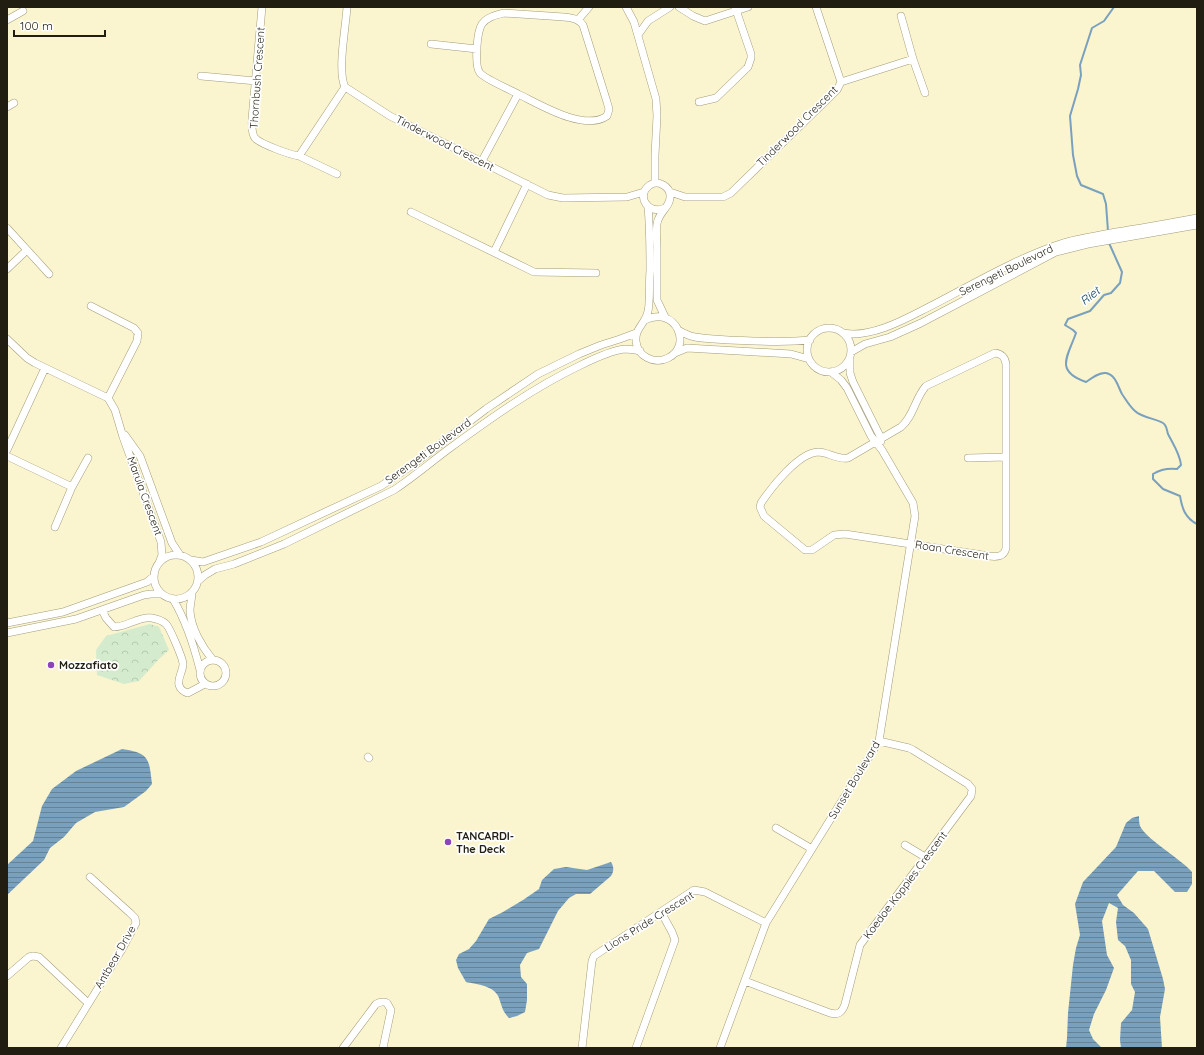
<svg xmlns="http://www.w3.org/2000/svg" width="1204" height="1055" viewBox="0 0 1204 1055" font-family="Quicksand,sans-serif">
<defs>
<pattern id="park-crowns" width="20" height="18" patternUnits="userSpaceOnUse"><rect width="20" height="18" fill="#d4eccd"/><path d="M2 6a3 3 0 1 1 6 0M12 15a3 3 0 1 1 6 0" fill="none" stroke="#b6caaf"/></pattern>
<pattern id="water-rules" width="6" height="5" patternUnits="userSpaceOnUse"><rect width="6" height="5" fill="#79a1be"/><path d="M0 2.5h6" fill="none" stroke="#638399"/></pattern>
</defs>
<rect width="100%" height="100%" fill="#faf4cf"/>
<path fill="url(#park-crowns)" d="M150,624L159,627L169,650L159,659L139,681L124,684L97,675L96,650L106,636Z"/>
<path fill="url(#water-rules)" d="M122,749C149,753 149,758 152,784L146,791L124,807L95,812L76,823L64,837L50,848L44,860L7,895V865L33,841L42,806L52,789L76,771Z
M1139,816C1139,819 1139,823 1140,826C1147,840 1180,858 1192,872V884L1187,892H1175L1154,871H1138L1117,895L1123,905L1134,913L1148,929L1163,979L1165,989L1160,1017L1162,1048H1121L1120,1040L1121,1023L1132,1010L1135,992L1131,984V960L1125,946L1118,940L1116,922L1118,908L1109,903L1102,921L1107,955L1114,968L1106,990L1094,1014L1089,1030L1093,1039L1102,1048H1066L1067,1038L1068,1013L1073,965L1076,948L1080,935L1075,904L1083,882L1116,847L1126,823L1132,818Z
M611,862C614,867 614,871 611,876L590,894H576L569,898L558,911L539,949L527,953L520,965L521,977L527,984V1000L525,1012L517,1016L509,1018C503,1012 502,1007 499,998C495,986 477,984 466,982L458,968L456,960L459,954L469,949L476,941L489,919L503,912L523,900L539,889L542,880L554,869L566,867L587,870Z"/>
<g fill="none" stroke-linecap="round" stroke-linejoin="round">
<path stroke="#79a1be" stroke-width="2" d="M1108,231L1106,204L1103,194L1081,185L1077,176L1073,155L1070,116L1078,89L1081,75L1080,65L1092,28L1104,21L1114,7
M1109,243L1122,272L1120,283L1111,293L1104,295L1090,311L1068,319L1065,325L1073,330L1076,333C1068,356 1054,371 1086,382C1092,378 1099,372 1106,373C1116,375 1118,387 1122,394C1126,400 1130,407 1135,411C1143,419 1162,419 1165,425C1167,428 1167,431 1168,434C1173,444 1180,454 1181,465L1177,469C1168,468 1161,469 1153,474V479L1163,489L1180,496C1182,508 1185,518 1197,524"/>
<g stroke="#a39d7a" stroke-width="8">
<path id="minor" d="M262,7L252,119C252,125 251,133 255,138C260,144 291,155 299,156L345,87
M347,7C346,26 337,71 345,87L390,116L548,195L563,198L627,197L644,192
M626,7L634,22L656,99L657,116L655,155V183
M679,7L693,16L705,21L748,7
M901,16L913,59L925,93
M7,20L23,11
M578,20L589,7
M638,35L648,21L670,7
M431,44L477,49
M201,76L256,81
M841,82L913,59
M699,102L716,98L748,67L751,58V54L735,7
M7,107L14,103
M299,156L337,174
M482,161L518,94C539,104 584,132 607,116L609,109L607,102L583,25C578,18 571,18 564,17L504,13C496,15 487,17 482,24C477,31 474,66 480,73C485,79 509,89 518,94
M670,192L685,197H723L731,193L837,90L841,82L816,7
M665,208C648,216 635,195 650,185C658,180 670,186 670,196C671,205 661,211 658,220C655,227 657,239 657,247C657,262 657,278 657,293V300L665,317
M411,212L534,272L596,273
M7,228L49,274
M494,252L527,184
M7,269L27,250
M91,306L134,328L138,333L137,341L108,398
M645,320C676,305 693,346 668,358C654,365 637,356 636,341C635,331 641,327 645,319C648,314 649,307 649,302C650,292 649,281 650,271C650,250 650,228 648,207
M807 350a22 22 0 1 1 44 0a22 22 0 1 1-44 0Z
M678,330C683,333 689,336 695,337C706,339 718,339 729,340C756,341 783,343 810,340
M844,333C868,338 900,322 921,311C965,289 1014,259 1060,244C1078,238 1098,236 1116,232C1143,228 1170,223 1197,218
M7,339L27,358L35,363L108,398L115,410L123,437L161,542L162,555L159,563
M851,352L865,344L890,337L921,323L1056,252L1088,244L1197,225
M675,353L687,348L791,354L809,359
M995,353C1002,354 1005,357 1006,364V548C1004,557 997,557 989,556L845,534L834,535L812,550H805L764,516L760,507L761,503C771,488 798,453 818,452C828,452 837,460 848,458L901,427C914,416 915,398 926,386Z
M850,359V373L853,382L881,438V441
M125,435L140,456L172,543L180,555
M7,450L45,368
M7,456L72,487
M968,458L1006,457
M55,527L72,487L88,458
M154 577a22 22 0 1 1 44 0a22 22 0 1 1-44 0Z
M191,560L203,562L261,542L381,486L411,466L486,409L538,374L579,354L601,345L620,339L636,333
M198,581L205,575L215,569L234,564L284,544L394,490C414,477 431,462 450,448C491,418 533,388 579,366C591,360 611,350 625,349C630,349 635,350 640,351
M192,592C192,598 190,605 190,611C191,628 202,647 213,660
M173,599C186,621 194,646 200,670
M102,610L106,618L114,627C127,627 139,616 152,618C157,619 163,621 166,624C170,628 183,659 183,664C183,671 177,679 179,685C180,689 184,692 188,693L205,684
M7,623L63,612L147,582L154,576
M7,633L76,619L144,595L151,594H162
M200 673a13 13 0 1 1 26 0a13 13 0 1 1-26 0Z
M368,757L369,758
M776,828L812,849
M905,845L925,857
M7,976L29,957L33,956L39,957L88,1003
M745,981L830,1013C838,1015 842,1013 845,1004L860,945L971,796L972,789L968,784L913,750L909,748L879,741
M61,1048L121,951L136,923L135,918L130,913L90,877
M343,1048L376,1004C380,1002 383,1001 387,1003L391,1010L383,1048
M582,1048L592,961L594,956L600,952L694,890L705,892L766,923
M636,1048L675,940L672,932L661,912
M720,1048L766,923L879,741L915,516L913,503L882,450L871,436L847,388L841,380L831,372"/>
</g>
<use href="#minor" stroke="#fff" stroke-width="7"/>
</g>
<g fill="#8c45b8" stroke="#fff" stroke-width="1.5">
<circle cx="51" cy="665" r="4"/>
<circle cx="448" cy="842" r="4"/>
</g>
<g text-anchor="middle" stroke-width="3.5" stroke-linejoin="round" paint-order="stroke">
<g font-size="11" fill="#211e11" stroke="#fff">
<text transform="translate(257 78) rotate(-86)" y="4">Thornbush Crescent</text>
<text transform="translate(797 126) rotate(-45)" y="4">Tinderwood Crescent</text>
<text transform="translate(445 143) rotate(27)" y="4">Tinderwood Crescent</text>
<text transform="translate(1006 270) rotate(-26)" y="4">Serengeti Boulevard</text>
<text transform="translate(428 451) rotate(-36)" y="4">Serengeti Boulevard</text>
<text transform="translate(145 496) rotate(70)" y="4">Marula Crescent</text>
<text transform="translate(952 550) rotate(9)" y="4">Roan Crescent</text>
<text transform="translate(854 780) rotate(-59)" y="4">Sunset Boulevard</text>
<text transform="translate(905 885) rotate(-53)" y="4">Koedoe Koppies Crescent</text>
<text transform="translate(649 921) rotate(-32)" y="4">Lions Pride Crescent</text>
<text transform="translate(115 957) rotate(-60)" y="4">Antbear Drive</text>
</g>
<g font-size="11" font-weight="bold" fill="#211e11" stroke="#fff" text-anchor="start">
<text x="59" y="669">Mozzafiato</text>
<text x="456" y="840">TANCARDI-<tspan x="456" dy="13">The Deck</tspan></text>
</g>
<g font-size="12" font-style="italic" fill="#003553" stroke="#fff">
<text transform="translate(1090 296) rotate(-39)" y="4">Riet</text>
</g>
</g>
<rect width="1204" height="1055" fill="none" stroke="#211e11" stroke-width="16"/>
<path d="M14 30v6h91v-6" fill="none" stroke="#211e11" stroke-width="2"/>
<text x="20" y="30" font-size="12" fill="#211e11" stroke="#ffffff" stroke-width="3" paint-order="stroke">100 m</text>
</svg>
